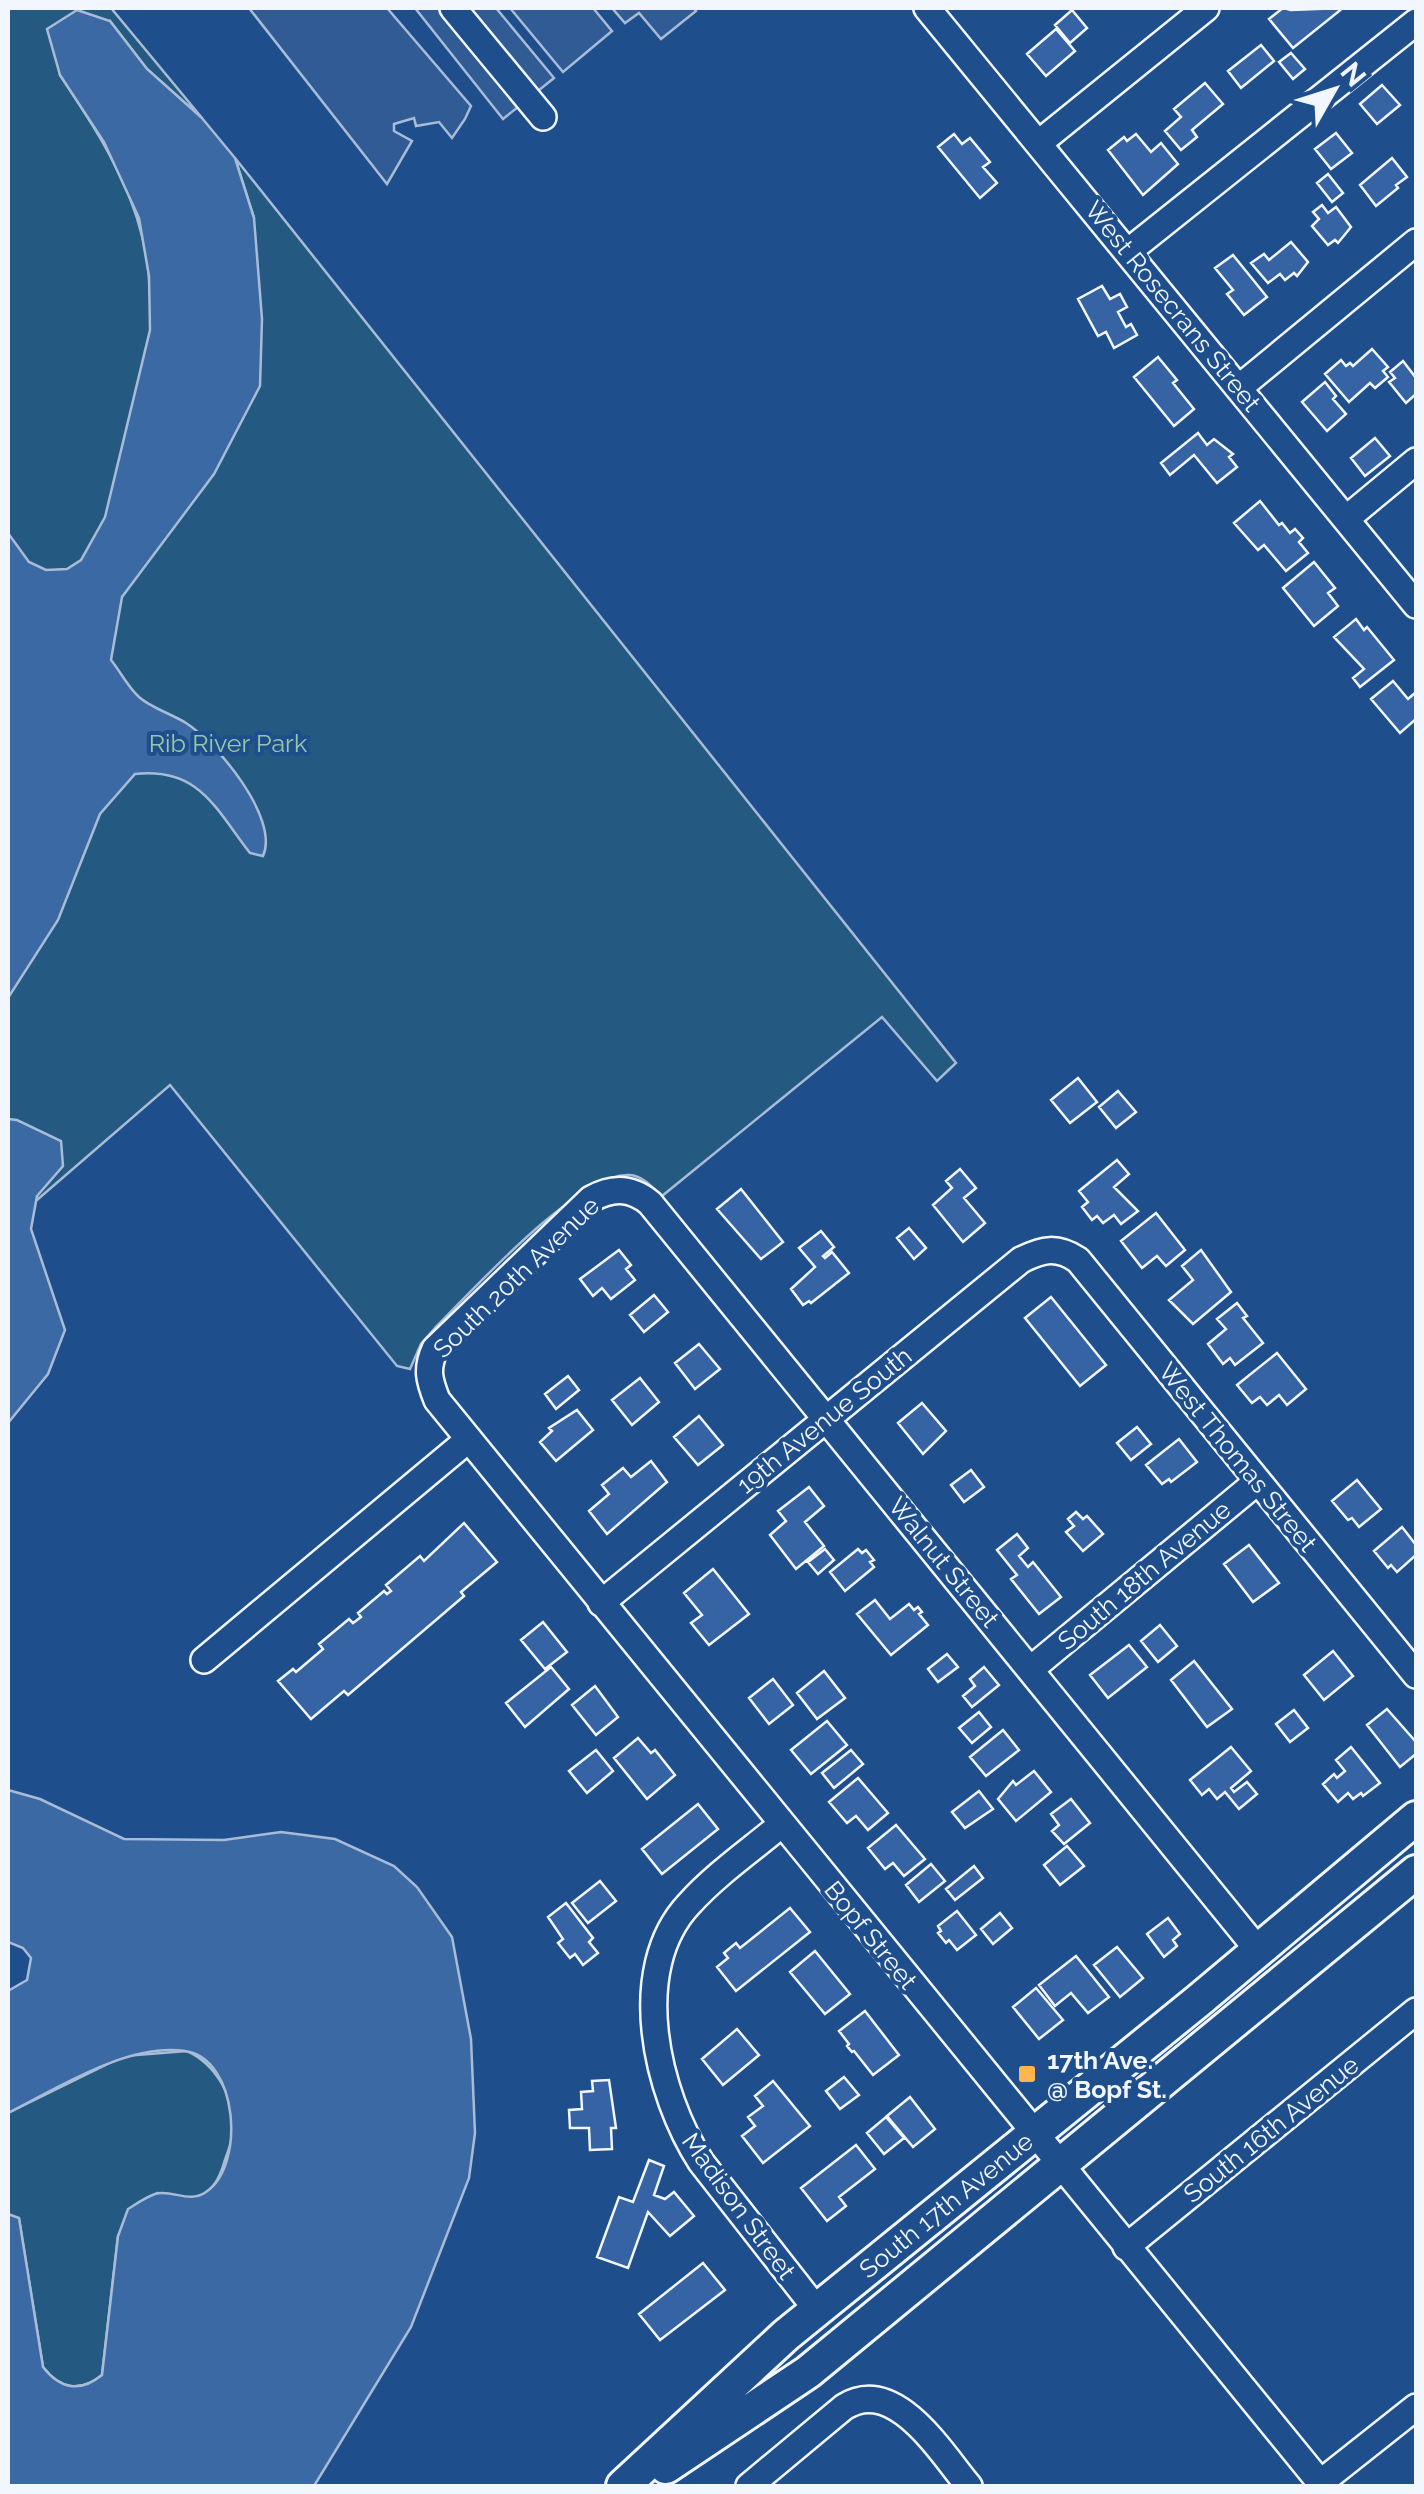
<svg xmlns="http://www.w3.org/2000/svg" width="1424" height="2494" viewBox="0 0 1424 2494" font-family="Raleway,sans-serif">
<rect width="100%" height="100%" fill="#1f4e8c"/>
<path fill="#245a82" stroke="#a8bbd7" stroke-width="2.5" d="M8,8H111L202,118L147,69L110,21L60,75C106,144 148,209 150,294L254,218L235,158L956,1063L937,1081L882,1017L662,1196C653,1188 643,1176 630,1175C580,1171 471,1292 435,1328L421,1344L410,1369L397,1366L170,1085L8,1225Z
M187,2051C216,2064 237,2100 233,2133C232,2143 227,2153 224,2163C220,2177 212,2193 196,2197C185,2200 169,2194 157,2193L118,2236L102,2375C80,2393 60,2389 43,2367L19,2219L8,2214V2113L124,2056Z"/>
<path fill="#305b95" stroke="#a8bbd7" stroke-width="2.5" d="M249,8H387L471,106L465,119L452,138L439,122L416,126L414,118L394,124V131L412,141L387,184Z
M415,8H496L554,78L503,119Z
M510,8H593L612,31L563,72Z
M612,8H694L696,11L661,39L639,13L625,23Z"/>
<path fill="#3b69a3" stroke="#a8bbd7" stroke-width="2.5" d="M77,10L110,21L147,69L202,118L235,158L254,218L262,319L260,386L214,474L122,597L111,660C120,671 128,687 139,697C151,708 172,714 186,723C216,742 280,818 263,856L250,853C215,808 199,767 135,774L100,814L58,920L8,998V533L29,562L46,570L67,569L81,560L105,517L150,330L149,276L139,218L104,142L60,75L47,29Z
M8,1119L17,1120L61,1141L63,1166L37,1196L31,1229L65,1330L48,1374L8,1423Z
M8,1790L40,1799L124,1839L224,1840L281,1832L335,1839L394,1866L417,1887L452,1937L471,2039L475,2133L469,2178L411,2327L314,2486H8V2214L19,2218L43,2367C60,2389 80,2393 102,2375L118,2236L128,2209C136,2204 146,2197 155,2194C172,2189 189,2204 206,2192C246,2165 238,2058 185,2051C127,2043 58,2088 8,2113V1991L27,1980L31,1958L23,1948L8,1942Z"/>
<path fill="#3563a3" stroke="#f2f6ff" stroke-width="2.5" d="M1283,8L1291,10L1343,8L1293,48L1269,19Z
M1072,10L1087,28L1070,43L1055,25Z
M1056,29L1075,51L1046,76L1027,54Z
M1261,45L1274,61L1241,88L1228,71Z
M1291,53L1305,69L1293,79L1279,62Z
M1205,83L1223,104L1192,130L1197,137L1181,150L1165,131L1181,117L1174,109Z
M1382,85L1400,105L1377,124L1360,104Z
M1336,133L1352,153L1331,169L1315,149Z
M954,134L962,144L970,138L990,162L983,167L997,183L980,198L938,147Z
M1136,134L1151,152L1161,143L1178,164L1143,195L1108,150L1124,137L1127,141Z
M1392,158L1407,177L1396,185L1398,188L1376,206L1360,185Z
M1328,174L1343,193L1332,202L1317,183Z
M1322,205L1328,213L1336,207L1351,227L1338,243L1335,240L1328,245L1312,226L1319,219L1313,212Z
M1291,242L1308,262L1297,276L1294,273L1285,280L1280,274L1268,283L1251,263L1264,254L1269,260Z
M1233,255L1267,297L1244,315L1227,294L1233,290L1215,268Z
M1102,286L1110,299L1120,294L1127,307L1118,312L1126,327L1131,324L1137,335L1114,348L1106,332L1098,336L1078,299Z
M1372,349L1388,367L1383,371L1388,377L1375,388L1370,383L1349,402L1325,374L1341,360L1346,366L1350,363L1353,366Z
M1158,357L1177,380L1173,383L1194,409L1174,426L1134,377Z
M1403,361L1416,378V394L1406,403L1389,382L1395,378L1390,372Z
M1325,382L1336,396L1333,399L1346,414L1327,431L1302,402Z
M1198,433L1207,445L1214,439L1233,454L1229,457L1237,467L1217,483L1194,455L1170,475L1161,463Z
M1375,438L1390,456L1365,476L1351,458Z
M1260,501L1279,525L1282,523L1290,533L1295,529L1303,538L1299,542L1308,553L1286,571L1264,545L1258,550L1234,523Z
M1314,562L1335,588L1328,593L1338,606L1314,626L1283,588Z
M1356,619L1364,630L1367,627L1394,660L1360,687L1353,678L1364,669L1334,637Z
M1393,681L1408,699L1416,692V719L1400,733L1371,699Z
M1078,1078L1097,1102L1070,1123L1051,1100Z
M1118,1091L1136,1112L1116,1128L1099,1107Z
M1117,1160L1129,1174L1114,1187L1138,1211L1121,1224L1114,1215L1103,1223L1097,1216L1092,1220L1082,1207L1088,1202L1079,1191Z
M960,1169L976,1188L964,1198L985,1223L963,1242L933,1205L952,1188L946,1181Z
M741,1189L783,1242L761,1259L717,1209Z
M1156,1213L1185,1250L1166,1266L1157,1256L1142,1268L1121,1241Z
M909,1228L926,1248L914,1259L897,1238Z
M821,1231L834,1247L823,1256L825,1258L832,1252L849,1273L811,1303L809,1301L803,1305L791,1289L815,1267L799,1248Z
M619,1250L631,1265L626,1269L635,1280L611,1299L602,1288L593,1296L580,1279Z
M1201,1250L1231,1292L1193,1324L1169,1300L1193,1280L1182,1266Z
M654,1295L668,1312L644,1332L630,1315Z
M1051,1297L1106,1365L1080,1386L1025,1318Z
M1237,1303L1247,1316L1243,1318L1263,1343L1235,1365L1230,1358L1223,1364L1208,1344L1226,1329L1217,1319Z
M699,1344L720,1369L695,1389L675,1363Z
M1277,1353L1306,1389L1287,1405L1279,1395L1267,1405L1260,1397L1252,1403L1237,1385Z
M568,1376L579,1390L556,1409L545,1394Z
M640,1378L659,1402L632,1425L612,1400Z
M922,1403L946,1431L923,1454L898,1423Z
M577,1410L593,1430L556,1461L540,1442L552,1431L549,1428Z
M699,1416L723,1445L698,1465L674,1437Z
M1137,1427L1151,1444L1131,1460L1117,1443Z
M1179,1439L1197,1462L1171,1482L1169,1479L1162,1484L1146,1465Z
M651,1461L667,1482L607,1534L589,1511L609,1494L602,1485L623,1468L631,1477Z
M971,1470L984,1487L964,1502L951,1485Z
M1357,1480L1381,1509L1359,1527L1352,1518L1348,1520L1332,1501Z
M809,1487L824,1506L805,1522L824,1546L796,1569L770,1535L786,1521L778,1511Z
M1076,1512L1083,1519L1087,1516L1103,1534L1083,1551L1066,1532L1074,1526L1068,1519Z
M464,1523L497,1562L461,1592L464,1596L348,1695L344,1691L311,1719L278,1681L293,1669L296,1672L323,1649L319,1644L349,1619L353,1623L361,1617L358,1613L384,1591L387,1594L391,1591L386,1585L420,1556L424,1561Z
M1402,1527L1416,1545V1555L1397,1572L1391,1565L1388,1568L1374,1551Z
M1017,1534L1028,1548L1019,1556L1028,1567L1033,1562L1061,1597L1039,1614L1011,1579L1017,1575L997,1550Z
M1249,1545L1279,1583L1253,1602L1224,1564Z
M825,1549L834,1560L818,1574L808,1562Z
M858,1549L862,1553L866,1550L874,1560L870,1562L874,1567L845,1591L830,1572Z
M713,1569L749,1614L709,1645L691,1623L702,1615L684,1593Z
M875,1600L890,1619L909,1604L914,1610L918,1607L922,1612L919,1614L928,1625L891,1655L857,1614Z
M543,1622L567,1652L545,1669L521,1640Z
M1160,1625L1177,1646L1158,1662L1141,1641Z
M1129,1645L1147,1667L1108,1698L1090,1675Z
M1333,1651L1353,1676L1324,1700L1304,1675Z
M947,1654L958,1667L938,1682L928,1669Z
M1194,1661L1232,1709L1207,1727L1171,1680Z
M551,1667L569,1689L525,1727L506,1703Z
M984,1667L999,1685L972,1707L963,1696L975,1686L970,1679Z
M824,1671L845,1698L817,1719L797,1693Z
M773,1679L793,1705L769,1724L749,1698Z
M595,1686L618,1717L596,1735L572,1705Z
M1387,1709L1416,1742V1754L1400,1767L1367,1725Z
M1294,1710L1308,1728L1290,1742L1276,1724Z
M979,1712L991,1727L972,1743L959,1728Z
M827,1721L847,1745L811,1774L791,1750Z
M1003,1730L1019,1750L986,1776L970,1757Z
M638,1738L651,1753L655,1750L675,1775L647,1799L614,1758Z
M1231,1747L1251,1771L1231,1788L1234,1792L1247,1782L1257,1794L1239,1809L1225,1792L1217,1799L1209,1789L1202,1795L1190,1780Z
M1351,1747L1380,1783L1363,1796L1361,1793L1353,1799L1348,1793L1338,1802L1323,1784L1334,1774L1337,1778L1345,1771L1336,1760Z
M596,1750L613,1771L587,1793L569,1771Z
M851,1750L863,1764L834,1788L822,1773Z
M1034,1771L1051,1792L1016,1821L998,1799L1013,1781L1016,1785Z
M858,1778L888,1813L868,1830L856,1816L847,1823L829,1802Z
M979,1791L993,1809L965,1828L952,1812Z
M1071,1799L1090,1823L1064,1844L1052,1831L1059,1825L1051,1814Z
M698,1804L718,1829L662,1874L642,1849Z
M896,1825L925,1859L904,1876L893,1863L885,1869L868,1848Z
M1067,1846L1084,1866L1060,1885L1044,1865Z
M931,1864L945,1881L919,1902L906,1885Z
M974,1866L983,1878L955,1900L946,1889Z
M600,1881L616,1901L588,1923L572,1903Z
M566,1903L593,1938L589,1942L598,1953L583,1965L575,1954L570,1958L558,1943L563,1939L548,1917Z
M790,1908L810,1932L736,1991L717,1967L728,1958L724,1953L736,1943L740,1948Z
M957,1911L976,1935L957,1950L949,1940L946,1943L938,1933L941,1931L938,1926Z
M1000,1913L1012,1928L993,1944L981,1929Z
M1168,1918L1180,1934L1173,1940L1177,1946L1164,1957L1147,1934Z
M1117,1947L1143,1978L1120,1997L1094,1965Z
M815,1951L850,1994L825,2014L790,1972Z
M1076,1956L1109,1997L1088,2013L1071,1993L1055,2006L1039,1985Z
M1036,1988L1063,2020L1039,2039L1013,2007Z
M865,2011L899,2055L873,2075L854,2051L852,2052L847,2046L849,2044L839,2031Z
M737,2029L759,2055L723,2085L702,2059Z
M844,2077L859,2095L840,2109L826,2091Z
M609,2080L616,2128H611L612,2149L590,2150L589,2128H570L569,2110L582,2109L581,2092L593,2091L592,2081Z
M773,2081L810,2126L763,2163L742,2136L755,2126L748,2117L763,2106L755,2096Z
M910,2097L935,2129L913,2147L887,2116Z
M886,2117L904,2138L884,2154L867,2133Z
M856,2145L875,2169L839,2197L846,2206L827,2221L801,2188Z
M649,2160L664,2166L654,2195L665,2199L674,2192L694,2216L670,2236L648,2212L628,2268L597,2257L619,2197L633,2202Z
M703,2263L725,2290L660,2340L639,2314Z"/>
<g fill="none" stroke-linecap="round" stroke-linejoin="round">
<g stroke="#f2f6ff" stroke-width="30">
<path id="minor" d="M453,8L543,117
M927,8L1416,605
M1039,143L1206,8
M1129,251L1416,22
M1240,387L1416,242
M1346,519L1416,461
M601,1603L1021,1260C1043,1249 1057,1246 1078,1260L1416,1675
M204,1660L469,1439
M1031,1669L1258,1481
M782,1824C751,1850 716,1874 689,1904C627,1970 657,2094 701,2162L817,2310
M1258,1950L650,1203C631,1187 612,1187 591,1199L435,1349C426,1369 429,1380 437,1400L1323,2486
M1126,2247L1416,2011
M1320,2483L1416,2407
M749,2486L844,2407C895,2375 941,2453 969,2486"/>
</g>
<g stroke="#f2f6ff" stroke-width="38">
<path id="major" d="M666,2467L808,2372L1416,1872
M623,2486L786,2335L1198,2001L1416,1818"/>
</g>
<use href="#minor" stroke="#1f4e8c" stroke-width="25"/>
<use href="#major" stroke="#1f4e8c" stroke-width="32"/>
</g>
<rect fill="#ffb74d" stroke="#1f4e8c" stroke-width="4" x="1017" y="2064" width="20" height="20" rx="5"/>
<g text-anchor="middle" stroke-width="8" stroke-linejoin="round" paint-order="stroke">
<g font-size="25" fill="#f2f6ff" stroke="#1f4e8c">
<text transform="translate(1173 306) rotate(51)" y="9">West Rosecrans Street</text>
<text transform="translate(516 1277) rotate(-44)" y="9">South 20th Avenue</text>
<text transform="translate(824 1420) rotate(-39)" y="9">19th Avenue South</text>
<text transform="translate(1238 1457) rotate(51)" y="9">West Thomas Street</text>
<text transform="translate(944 1562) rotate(51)" y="9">Walnut Street</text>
<text transform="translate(1144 1575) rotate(-40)" y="9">South 18th Avenue</text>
<text transform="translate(871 1935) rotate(51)" y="9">Bopf Street</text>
<text transform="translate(1271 2129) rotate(-39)" y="9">South 16th Avenue</text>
<text transform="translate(946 2205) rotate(-39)" y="9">South 17th Avenue</text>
<text transform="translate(739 2206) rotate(54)" y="9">Madison Street</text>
</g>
<g font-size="25" fill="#97c8a6" stroke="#1f4e8c">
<text x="228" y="752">Rib River Park</text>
</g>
<g font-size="25" font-weight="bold" fill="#f2f6ff" stroke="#1f4e8c" text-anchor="start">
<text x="1047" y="2069">17th Ave.<tspan x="1047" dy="29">@ Bopf St.</tspan></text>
</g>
</g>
<rect width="1424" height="2494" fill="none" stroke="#f2f6ff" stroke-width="20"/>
<g transform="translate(1334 90) rotate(51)" stroke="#1f4e8c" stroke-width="8" paint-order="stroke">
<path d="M0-8L18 38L0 25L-18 38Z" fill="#f2f6ff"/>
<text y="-15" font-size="28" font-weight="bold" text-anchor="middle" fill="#f2f6ff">N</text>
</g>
</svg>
